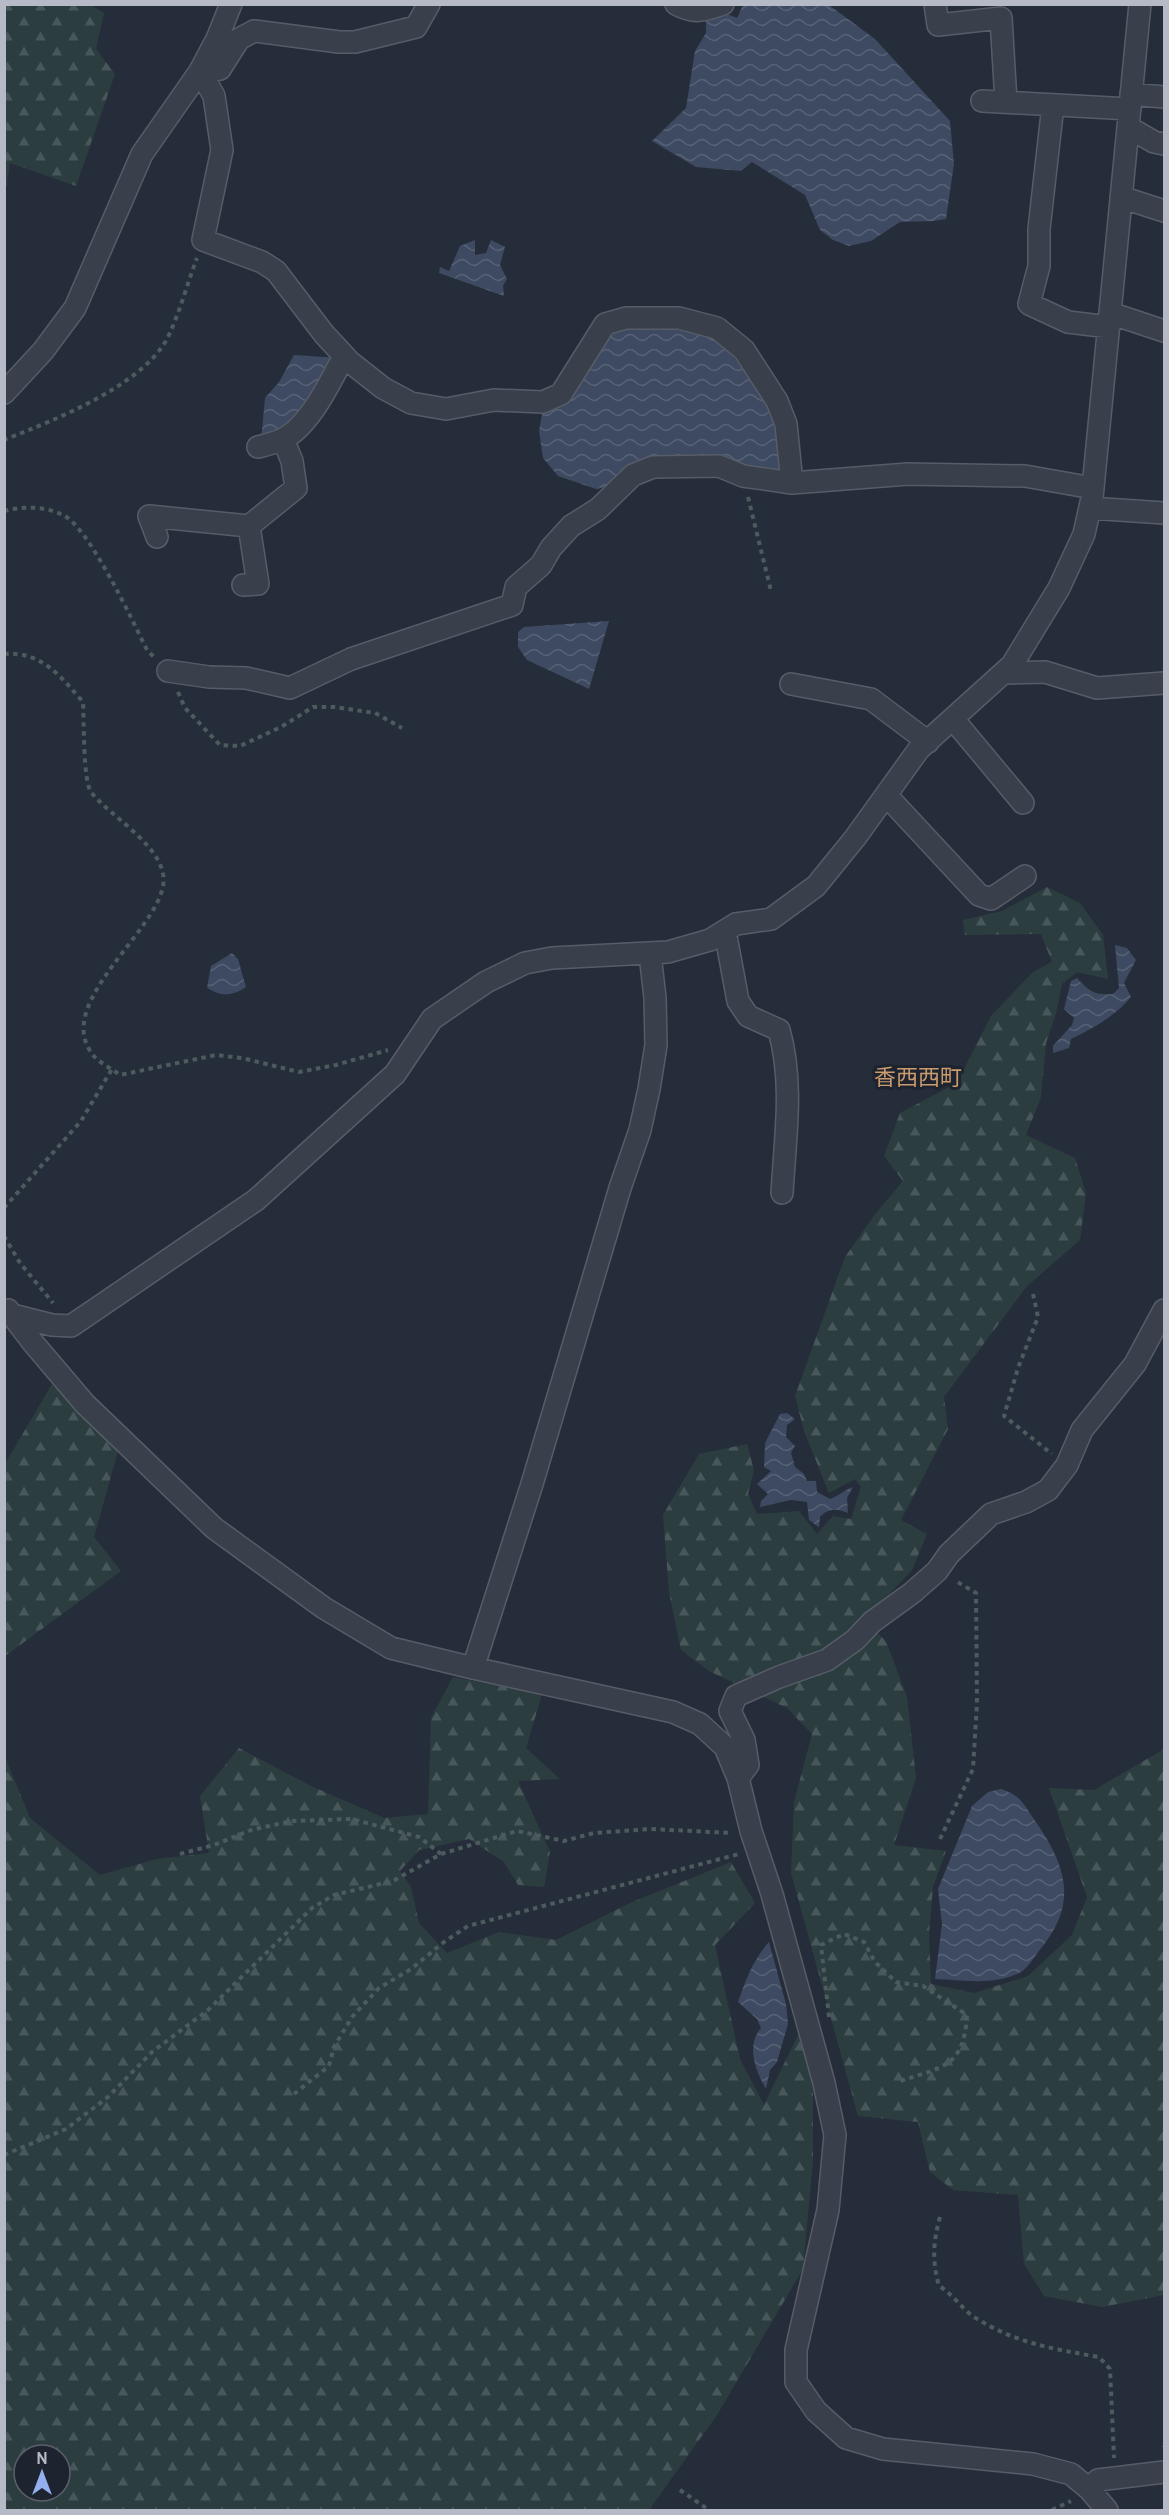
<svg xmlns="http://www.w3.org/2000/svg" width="1169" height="2515" viewBox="0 0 1169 2515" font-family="Overpass,'Noto Sans JP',sans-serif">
<defs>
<pattern id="forest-firs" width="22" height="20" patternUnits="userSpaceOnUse" patternTransform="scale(1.5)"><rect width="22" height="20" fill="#2c3d3f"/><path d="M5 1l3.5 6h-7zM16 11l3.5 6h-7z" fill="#485759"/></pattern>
<pattern id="water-waves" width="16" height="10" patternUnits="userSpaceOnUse" patternTransform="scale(1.5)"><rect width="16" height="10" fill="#3d4a61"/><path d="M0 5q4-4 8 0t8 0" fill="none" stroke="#576276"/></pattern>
</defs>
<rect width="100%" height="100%" fill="#262d3a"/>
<path fill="url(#forest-firs)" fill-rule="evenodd" d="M5,4L91,5L104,13L96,49L115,74L76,186L10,163L5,194Z
M1047,887L1080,903L1103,935L1108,979L1077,972L1062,984L1056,1013L1046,1043L1041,1097L1026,1135L1075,1158L1086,1193L1080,1240L1027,1286L944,1397L948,1429L901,1520L927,1534L912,1570L864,1621L886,1641L907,1697L916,1778L894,1845L946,1851L933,1887L929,1933L931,1984L974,1993L1028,1976L1072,1935L1087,1897L1049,1788L1094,1790L1164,1749V2295L1102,2307L1044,2296L1024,2264L1018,2195L953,2190L930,2172L918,2122L858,2116L791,1873L794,1802L812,1734L787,1708L709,1671L681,1650L669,1592L663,1515L699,1454L747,1444L754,1470L748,1494L757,1514L799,1511L817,1534L833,1516L851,1519L861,1487L855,1479L829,1493L804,1431L795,1396L845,1257L876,1213L903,1181L884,1156L900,1113L957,1083L991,1016L1033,972L1052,962L1041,934L965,935L963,920L1002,911Z
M52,1384L118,1451L94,1537L121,1571L5,1656V1464Z
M453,1677L542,1694L526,1748L560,1779L518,1781L550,1852L544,1887L518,1885L504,1862L469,1839L419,1850L400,1871L411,1887L419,1923L447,1953L499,1932L556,1940L630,1903L731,1862L755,1903L715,1945L740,2059L764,2105L799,2033L813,2090V2160L803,2269L717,2415L649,2510H5V1757L30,1818L100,1875L157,1859L209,1853L200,1796L239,1748L309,1785L384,1818L428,1814L431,1718ZM24,2455H60V2491H24Z"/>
<path fill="url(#water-waves)" d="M743,5H829L875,39L950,121L954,164L946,219L934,221L900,222L871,241L849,246L833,240L820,230L805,195L752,162L741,171L696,167L652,141L686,108L695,51L706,33V21L727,14L737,18Z
M475,240V255L486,253L491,240L505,247L500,265L507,279L503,286L504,296L439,273L440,267L449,271L460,246Z
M630,328C655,328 683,325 708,335C732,344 774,410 779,436C781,448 781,460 782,473L724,462L596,489L558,476L543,458L539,431L542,414L560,408L572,397L609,333Z
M294,355L339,358L301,420L261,441L265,398L279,382Z
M609,621L589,689L527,660L518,647V632L524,627Z
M1115,945L1127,948L1136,960L1124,983L1131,997C1115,1016 1094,1028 1071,1039L1069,1048L1053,1053V1046L1072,1025L1074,1018L1064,1009L1071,981L1077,978C1090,992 1094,995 1113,994L1119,988Z
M232,953L238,959L246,987C232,996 222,997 207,988L211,966Z
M787,1413L795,1419L787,1425L786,1437L795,1446L791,1453L795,1467L804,1474L807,1481H816L817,1492L830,1499C839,1496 844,1490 853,1487L847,1498L848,1513C837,1508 828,1508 820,1517L819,1527L809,1520L807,1502L791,1500L760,1507L761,1501L768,1494L757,1484L771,1471L764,1467L765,1443L780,1414Z
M1001,1789C1021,1795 1024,1805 1036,1822C1066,1866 1078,1902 1042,1947C1036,1954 1029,1967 1021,1972C996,1986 962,1980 935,1979L942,1924L938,1889L972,1806L988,1792Z
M769,1942L786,2004L788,2024L777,2062L770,2070L766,2089C755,2070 746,2045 761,2028L757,2019L738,2002C746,1979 753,1960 769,1942Z"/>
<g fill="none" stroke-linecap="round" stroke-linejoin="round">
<g stroke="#575d68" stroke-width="24">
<path id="minor" d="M429,4L416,27L355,42H339L254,31L239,39L220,69L200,71L214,96L222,150L203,240L262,262L276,271L324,334L350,362L383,388L411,403L446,409L494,400L543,402L561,394L605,324L626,318H679L717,328L744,350L777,401L786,424L792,483
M676,4C694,14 703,11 723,4
M935,4L938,25L1001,18L1006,102
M1131,94L1164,97
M982,101L1130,109
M1053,105L1039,229V266L1029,304L1068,322L1109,327
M1128,127L1154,142L1164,144
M1121,197L1164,211
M1110,313L1164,331
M4,393L43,351L75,308L142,154L200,71L217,39L231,4
M258,447C266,445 274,443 281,440C309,428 330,382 344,356
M1090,508L1164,513
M157,537L149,516L249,526L296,488L292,461L283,439
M243,585L258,584L249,526
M168,671L209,677L246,678L290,688L351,659L512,605L516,587L541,565L551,548L571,526L598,509L633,475L653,467L719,466L743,476L792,483L908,474L1025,476L1093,488
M1003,673L1045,672L1097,688L1164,683
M791,684L871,699L928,742
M953,719L1023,803
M886,795L979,895L991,899L1025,876
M725,931L738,1001L748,1016L779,1030C794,1083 785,1139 782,1193
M8,1310L34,1344L85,1404L214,1528L324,1608L391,1648L473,1668L673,1712L700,1724L725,1747L738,1778L751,1831L772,1894L824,2083L835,2135L828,2210L796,2350V2382L816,2411L846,2438L883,2449L1033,2464L1071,2474L1089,2489L1107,2510
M12,1315L52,1325L71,1326L256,1200L395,1074L432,1019L486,982L525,963L552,958L668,952L710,940L736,924L771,919L816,886L855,838L919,749L1012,665L1059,588L1084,534L1092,498L1140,4
M473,1668L532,1484L620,1188L640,1130L649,1089L656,1045L655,998L650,954
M738,1778L748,1765L744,1740L730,1711L736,1696L779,1677L827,1660L855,1640L872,1622L912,1593L937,1571L949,1554L991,1514L1026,1502L1048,1490L1067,1465L1082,1430L1135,1364L1164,1310
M1089,2489L1098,2480L1164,2472"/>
</g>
<path stroke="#4c5b5e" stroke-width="4" stroke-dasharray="4.5 4.5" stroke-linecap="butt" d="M4,441L6,439C55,420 144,385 168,337C180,312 187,284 197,258
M748,497L771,591
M4,511C23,506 44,506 63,515C89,527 133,622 147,650L154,657
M4,654C42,651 60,676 83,702C84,719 83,781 91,792C111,818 170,849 163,886C155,932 60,1000 89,1049C96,1062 108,1066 120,1075L216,1055L242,1058L299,1072L336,1065L388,1050
M178,692L185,708L220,745L240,746L281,727L313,707H335L375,713L402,728
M4,1208L81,1121L112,1069
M4,1236L20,1263L53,1303
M1033,1294L1038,1317L1018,1368L1004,1416L1052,1454
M940,1839L973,1769L977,1703L976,1593L954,1580
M180,1854L214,1845L251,1830L292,1821L352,1819L419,1837L441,1854
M829,2017L821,1945L844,1934L864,1942L875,1962L896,1982L923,1986L967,2015C964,2067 943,2067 900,2081
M294,2094L329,2066L334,2047L352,2017L379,1988L411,1969L444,1942L468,1926L739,1854
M4,2155L66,2129L108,2097L152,2052L208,2010L312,1908L334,1895L393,1881L441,1854L517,1831L564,1841L594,1833L651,1829L732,1833
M940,2217C933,2242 932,2261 939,2286C953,2294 961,2308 974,2317C1015,2343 1053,2349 1099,2357L1110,2369L1114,2458
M1164,2446V2447
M680,2490L709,2510
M1052,2510L1071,2501"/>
<use href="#minor" stroke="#393f4b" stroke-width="21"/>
</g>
<g text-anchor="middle" stroke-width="6" stroke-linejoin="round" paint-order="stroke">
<g font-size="22" fill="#c99b6d" stroke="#1e242f">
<text x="918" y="1085">香西西町</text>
</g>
</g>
<rect width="1169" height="2515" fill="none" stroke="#b5bac6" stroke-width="12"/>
<g transform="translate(42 2473)"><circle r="28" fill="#1e242f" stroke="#5a606b" stroke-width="1.5"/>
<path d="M0-4.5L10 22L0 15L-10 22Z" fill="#93afed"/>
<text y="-9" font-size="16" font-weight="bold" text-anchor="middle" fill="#b5bac6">N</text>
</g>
</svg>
